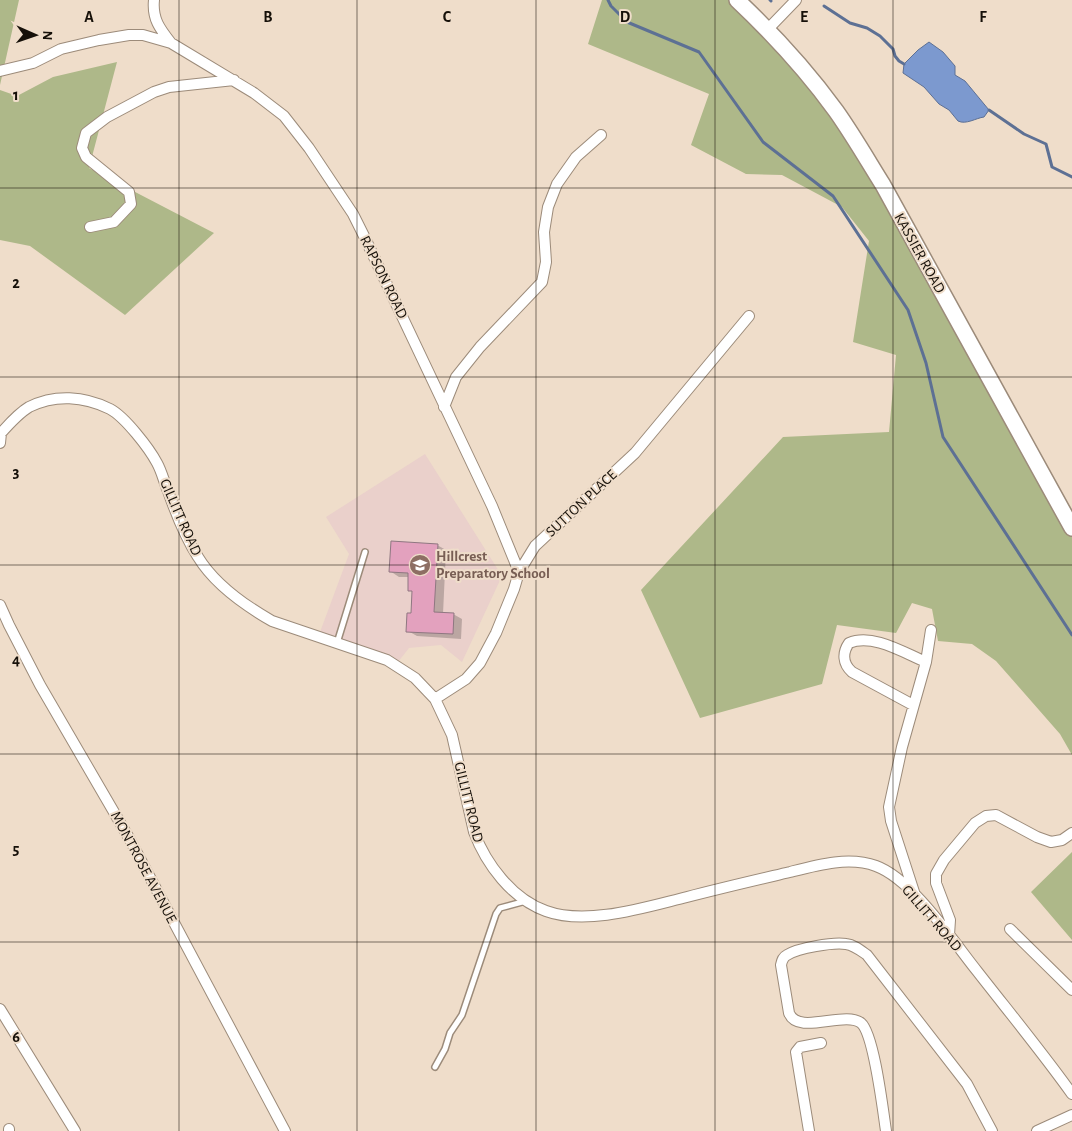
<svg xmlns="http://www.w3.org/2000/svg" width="1072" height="1131" viewBox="0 0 1072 1131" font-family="'Alegreya Sans',sans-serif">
<rect width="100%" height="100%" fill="#efddca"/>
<path fill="#ead0cb" d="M425,454L502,576L462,662L441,645L409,648L398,662L320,632L349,554L326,517Z"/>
<path fill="#aeb889" d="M0,0H19L0,85Z
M602,0H737L835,110L1072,528V755L1060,734L996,661L972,644L938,641L932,609L912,603L896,633L837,625L822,684L700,718L641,590L783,437L889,432L896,355L853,342L869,241L842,207L782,175L746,174L691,145L709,94L588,44Z
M117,62L89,168L214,233L125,315L30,246L0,240V90L17,96L53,77Z
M1072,852V940L1031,892Z"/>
<path fill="#7c99cf" stroke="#5d7094" d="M929,42L943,52L955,66V75L965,81L989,110L984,117C976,118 966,125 958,121L949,110L939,104L924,87L903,73L904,64L918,50Z"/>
<path fill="#0003" d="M437,545L446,550L443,614H453L462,619L461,639L417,636L408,631L412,614L413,592L409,590V577H399L390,571Z"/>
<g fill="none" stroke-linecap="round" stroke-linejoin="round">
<path stroke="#5d7094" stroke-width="3" d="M608,0L611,6L627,22L699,52L763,142L833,196L908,310L926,363L943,437L1072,635
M770,0L771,1
M824,6L850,23L867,28L880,36L893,49L895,56L899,61L904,64
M989,110L1024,134L1046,144L1052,167L1072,177"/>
</g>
<path fill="#e3a1be" stroke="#8f7781" d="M391,541L438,544L434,612L454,613L453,634L406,632L407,613H411L412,591H408V573L389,572Z"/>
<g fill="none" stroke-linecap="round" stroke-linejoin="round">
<g stroke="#9c8b7a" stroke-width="8">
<path id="service" d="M337,643L365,552
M435,1067L445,1049L450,1033L462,1015L496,914L500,908L526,901"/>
</g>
<g stroke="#9c8b7a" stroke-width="12">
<path id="minor" d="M154,0C152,19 160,29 171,43
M768,29L796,0
M0,71L33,63L61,49L99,40L129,35H143L171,43L254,93L284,116L309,148L353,214L364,236L492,506L519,572
M90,227L114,222L131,204L129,192L86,157L82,148L86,133L107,117L154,92L169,87L234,80
M444,407L456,377L480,347L542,282L546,262L544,232L548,207L557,184L576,157L601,135
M1,433C9,424 19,413 29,407C55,394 84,396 110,409C125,417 149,448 157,463C162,472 164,482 168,491C176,514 185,537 198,557C215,585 244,605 272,621L387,660L415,678L435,699L452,735L474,832C486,864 512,899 546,911C587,926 646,907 687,897C721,888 756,880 790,872C817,865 849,856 876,866C912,879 953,941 977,971C1009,1012 1042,1052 1072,1094
M0,443L1,433
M0,605L9,625L40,685L129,838L285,1131
M435,699L466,679L480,663L496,633L514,589L519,572L535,546L635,453L749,316
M913,705L852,672C843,664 842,653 849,643C873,633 904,653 926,662
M915,895L891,821L889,807L902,747L926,662L931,630
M1010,929L1072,990
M949,935L950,920L936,883V874L944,860L975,823L986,816L996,815L1037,837L1051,842L1062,840L1072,833
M0,1009L75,1131
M9,1129V1131
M809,1131L796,1052L800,1047L821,1043
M886,1131C883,1111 874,1034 861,1023C845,1010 798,1036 789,1013L781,965C782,960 783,957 787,955C798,948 833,942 846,944C854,945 860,950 867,955L967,1084L992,1131
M1037,1131L1072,1115"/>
</g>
<g stroke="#9c8b7a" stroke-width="18">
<path id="secondary" d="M737,0C773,34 807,71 836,111C853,135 868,161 883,185L1072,528"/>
</g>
<use href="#service" stroke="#fff" stroke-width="5"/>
<use href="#minor" stroke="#fff" stroke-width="10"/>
<use href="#secondary" stroke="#fff" stroke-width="15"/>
</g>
<path fill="none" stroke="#161009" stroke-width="1" stroke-opacity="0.55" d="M179,0V1131M357,0V1131M536,0V1131M715,0V1131M893,0V1131M0,188H1072M0,377H1072M0,565H1072M0,754H1072M0,942H1072"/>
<defs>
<g id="school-disc" transform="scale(1.125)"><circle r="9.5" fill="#8d6e63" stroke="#efddca"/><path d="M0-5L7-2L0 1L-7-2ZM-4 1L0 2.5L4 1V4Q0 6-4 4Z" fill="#fff"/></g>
</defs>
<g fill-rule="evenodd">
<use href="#school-disc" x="420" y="565"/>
</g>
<g text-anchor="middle" stroke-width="4" stroke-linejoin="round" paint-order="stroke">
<g font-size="15" fill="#161009" stroke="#efddca">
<text transform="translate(920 253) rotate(61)" y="5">KASSIER ROAD</text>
<text transform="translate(384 277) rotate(64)" y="5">RAPSON ROAD</text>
<text transform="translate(581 503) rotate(-43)" y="5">SUTTON PLACE</text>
<text transform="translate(181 517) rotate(66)" y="5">GILLITT ROAD</text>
<text transform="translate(469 802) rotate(76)" y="5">GILLITT ROAD</text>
<text transform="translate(144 867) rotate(62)" y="5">MONTROSE AVENUE</text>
<text transform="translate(932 918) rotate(49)" y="5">GILLITT ROAD</text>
</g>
<g font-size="15" font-weight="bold" fill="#785e54" stroke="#efddca" text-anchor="start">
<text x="436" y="561">Hillcrest<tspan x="436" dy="17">Preparatory School</tspan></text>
</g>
</g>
<g font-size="16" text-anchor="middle" font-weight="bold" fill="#161009" stroke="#efddca" stroke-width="4" stroke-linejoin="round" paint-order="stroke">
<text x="89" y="22">A</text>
<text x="268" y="22">B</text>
<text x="447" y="22">C</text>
<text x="625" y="22">D</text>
<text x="804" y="22">E</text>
<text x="983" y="22">F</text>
<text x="16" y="100">1</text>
<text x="16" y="288">2</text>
<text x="16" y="477">3</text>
<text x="16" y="665">4</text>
<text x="16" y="854">5</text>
<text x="16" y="1042">6</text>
</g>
<g transform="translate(35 35) rotate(92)" stroke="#efddca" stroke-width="4" paint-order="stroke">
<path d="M0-4L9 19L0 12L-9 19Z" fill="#161009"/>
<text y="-8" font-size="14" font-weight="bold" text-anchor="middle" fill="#161009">N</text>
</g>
</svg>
